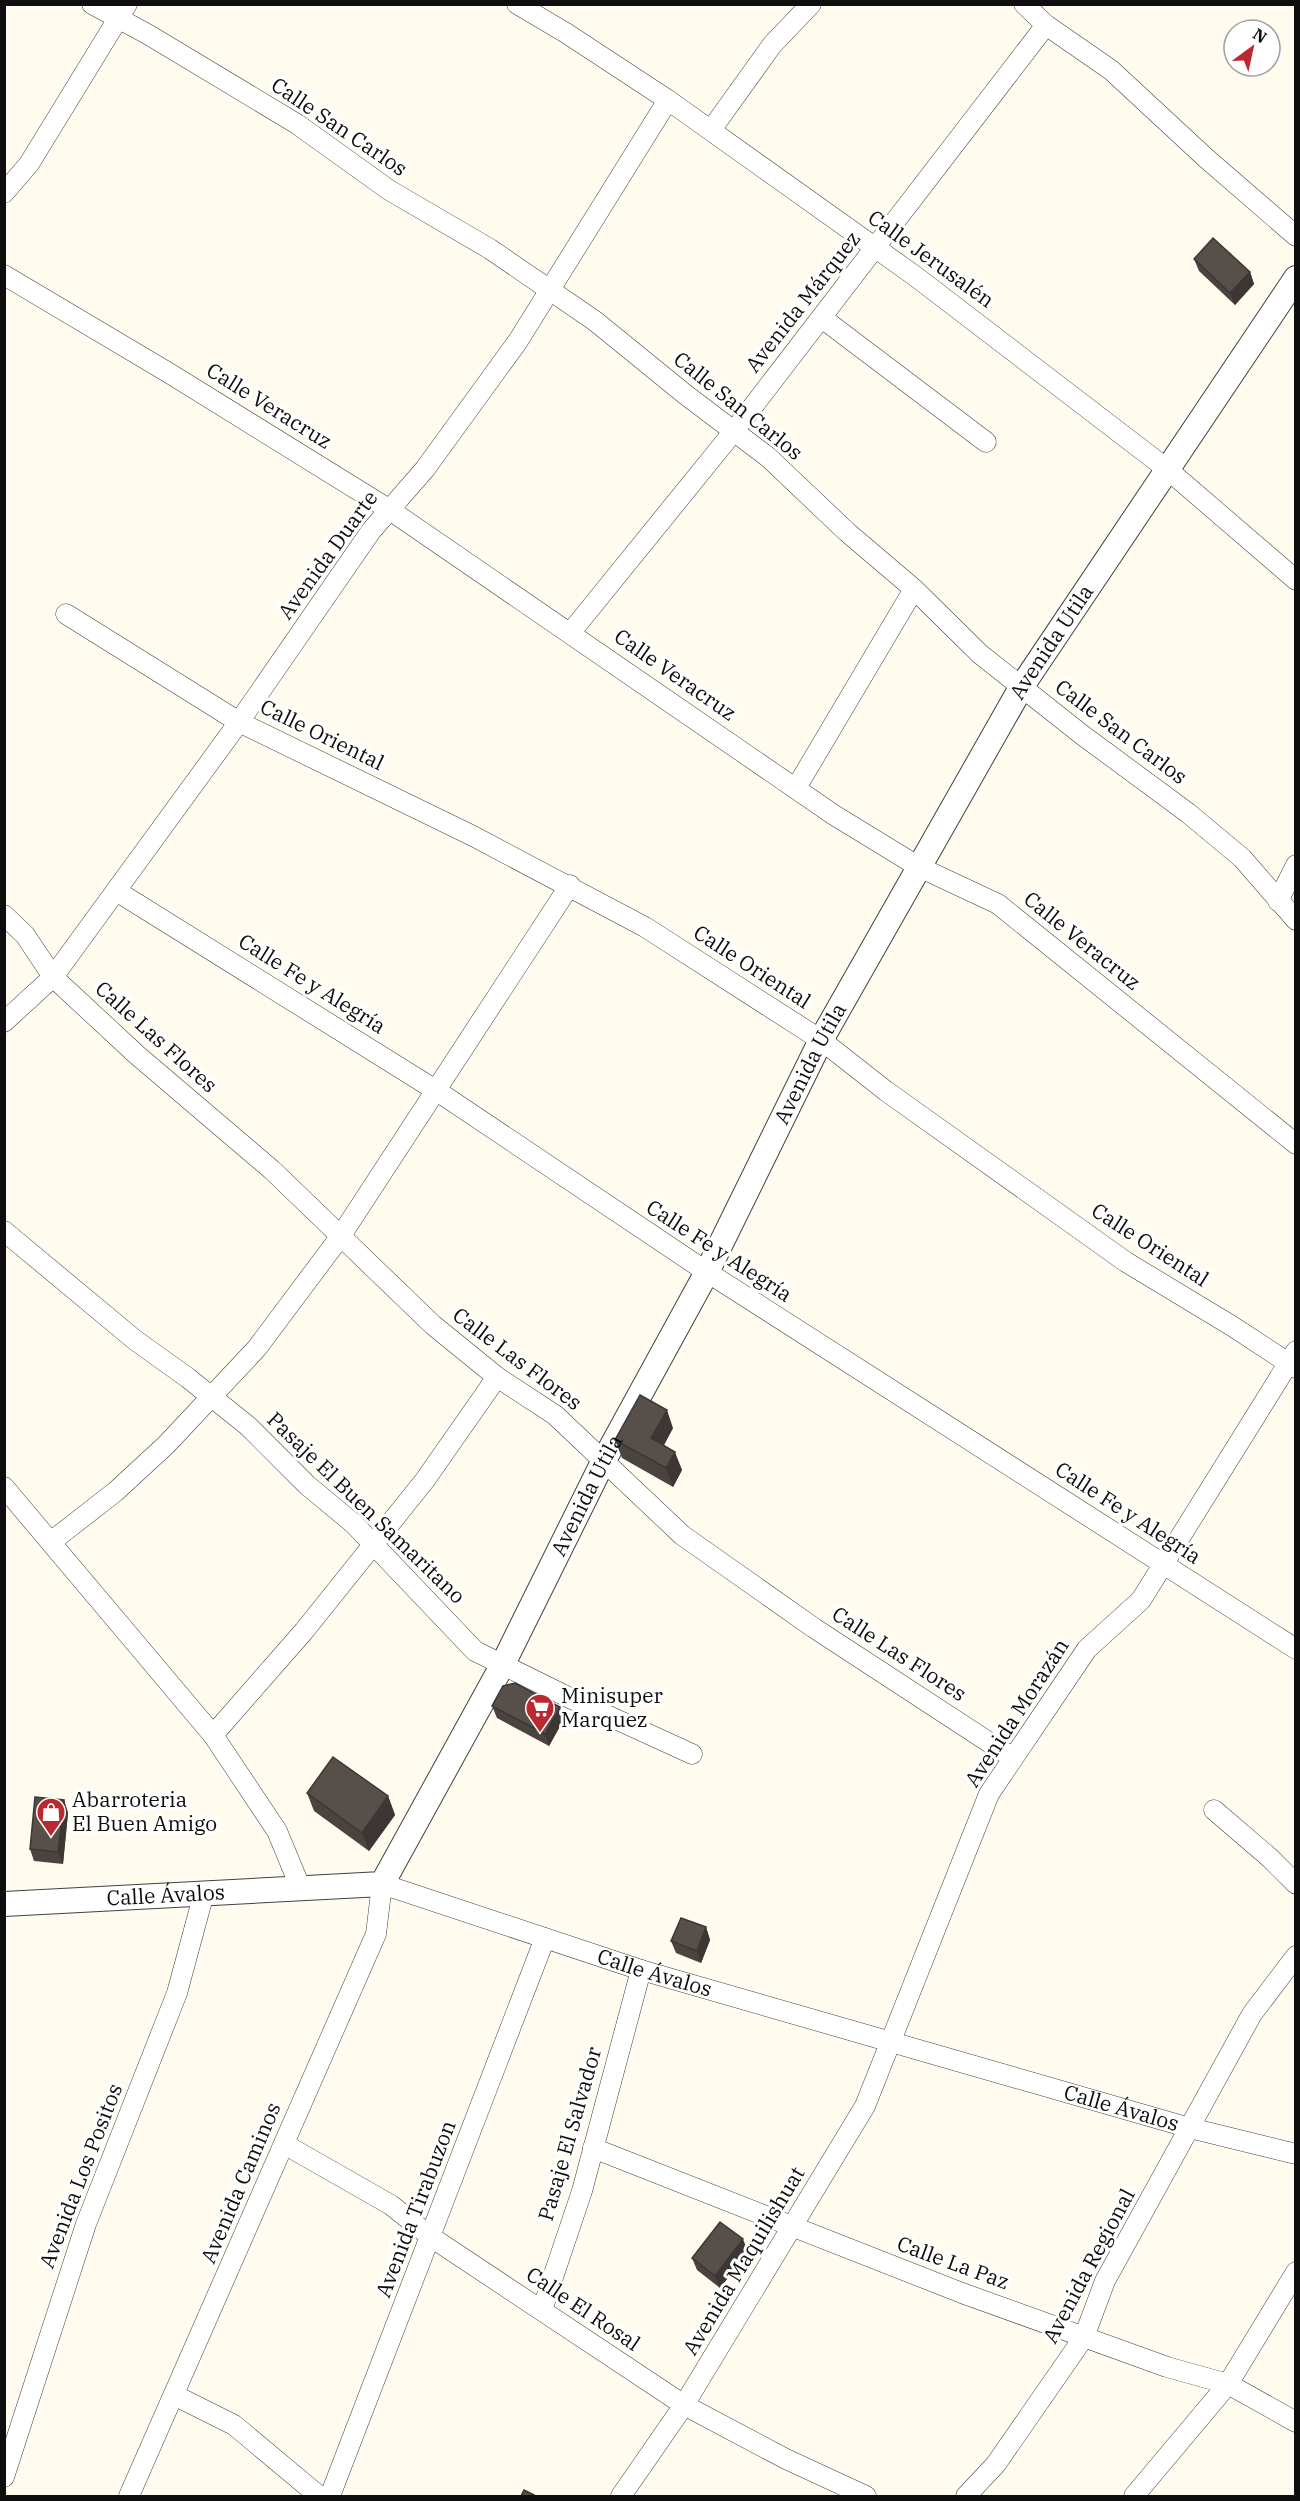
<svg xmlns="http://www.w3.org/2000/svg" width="1300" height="2501" viewBox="0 0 1300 2501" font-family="'IBM Plex Serif',serif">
<rect width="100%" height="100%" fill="#fffcef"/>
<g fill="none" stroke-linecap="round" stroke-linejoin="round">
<g stroke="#414141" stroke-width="21">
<g id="minor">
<path d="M92,4L149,35L297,124L389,190L490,249L595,321L686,395L768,457L847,532L914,589L980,654L1081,734L1188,813L1242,858L1296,920"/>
<path d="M517,4L566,33L668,100L915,276L1167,469L1296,580"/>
<path d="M1024,4L1046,25L1111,70L1207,159L1296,236"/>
<path d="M711,130L772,45L811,4"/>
<path d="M4,193L29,164L127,4"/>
<path d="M4,275L169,373L390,510L834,815L919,867L998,904L1296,1144"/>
<path d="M822,318L986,442"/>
<path d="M66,614L239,722L473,836L645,927L821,1040L886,1091L1126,1262L1232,1326L1296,1368"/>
<path d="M571,632L734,431L1046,25"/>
<path d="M796,788L914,589"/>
<path d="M118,892L437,1091L707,1272L1296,1649"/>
<path d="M1278,901L1296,865"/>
<path d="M4,915L25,935L53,977L137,1055L272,1170L433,1325L497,1377L555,1415L682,1535L814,1628L1013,1758"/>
<path d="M4,1022L53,977L239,722L371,531L425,469L518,341L668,100"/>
<path d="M4,1231L135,1340L188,1378L248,1426L307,1485L354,1524L475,1651L574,1700L692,1754"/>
<path d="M4,1487L213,1735L277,1831L301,1889"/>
<path d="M52,1541L115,1492L166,1445L257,1348L340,1237L570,885"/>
<path d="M213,1735L304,1631L425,1480L497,1377"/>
<path d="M1214,1810L1270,1858L1296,1884"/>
<path d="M284,2144L391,2205L431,2237L684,2405L786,2459L866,2496"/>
<path d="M593,2148L962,2293L1167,2367L1228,2384L1296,2422"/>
<path d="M542,2310L582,2191L641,1970"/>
<path d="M174,2395L234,2425L319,2496"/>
<path d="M4,2477L86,2224L177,1993L204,1893"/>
<path id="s1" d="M129,2496L376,1934L382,1884L641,1970L1190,2128L1296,2154"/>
<path d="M330,2496L545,1938"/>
<path d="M621,2496L684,2405L865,2106L989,1794L1087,1649L1141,1600L1296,1351"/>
<path d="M966,2496L996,2464L1084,2337L1105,2281L1252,2014L1296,1956"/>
<path d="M1134,2496L1228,2384L1296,2272"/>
</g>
</g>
<g stroke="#414141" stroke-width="26">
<g id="tertiary">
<path id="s2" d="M4,1904L382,1884L503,1664L603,1462L707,1272L821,1040L1022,686L1296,278"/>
</g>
</g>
<use href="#minor" stroke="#fff" stroke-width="20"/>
<use href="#tertiary" stroke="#fff" stroke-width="24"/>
</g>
<path fill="#4a4440" d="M1194,259L1250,272L1254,284L1235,305L1199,271Z
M673,1428L664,1445L682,1470L673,1487L622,1458L615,1440Z
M492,1706L564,1719L549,1746L497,1718Z
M307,1793L388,1796L395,1815L369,1851L314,1811Z
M64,1800L68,1813L63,1864L34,1861L30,1849Z
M706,1927L710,1940L701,1963L676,1953L671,1941Z
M748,2252L720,2288L697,2270L692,2258Z"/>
<path fill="#3c3734" d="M1250,272L1254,284L1235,305L1230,293Z
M667,1410L673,1428L658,1456L651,1438Z
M675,1452L682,1470L673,1487L666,1468Z
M560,1707L564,1719L549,1746L545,1734Z
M388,1796L395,1815L369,1851L362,1833Z
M64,1800L68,1813L63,1864L58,1852Z
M706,1927L710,1940L701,1963L697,1951Z
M743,2239L748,2252L720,2288L715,2276Z"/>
<path fill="#564f4a" stroke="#3c3734" stroke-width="1.5" d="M1213,238L1250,272L1230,293L1194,259Z
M640,1395L667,1410L651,1438L675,1452L666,1468L615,1440Z
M515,1683L560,1707L545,1734L492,1706L503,1686Z
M333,1757L388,1796L362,1833L307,1793Z
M35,1797L64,1800L58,1852L30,1849Z
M681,1918L706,1927L697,1951L671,1941Z
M720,2222L743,2239L715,2276L692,2258Z
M524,2490L536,2496H521Z"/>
<defs>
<g id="supermarket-pin" transform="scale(1.5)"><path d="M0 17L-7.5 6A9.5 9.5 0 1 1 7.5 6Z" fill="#bb2930" stroke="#fff"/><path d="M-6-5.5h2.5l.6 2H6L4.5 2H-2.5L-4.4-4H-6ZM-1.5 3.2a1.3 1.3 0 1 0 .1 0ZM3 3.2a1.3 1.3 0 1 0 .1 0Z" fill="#fff"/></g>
<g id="shop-pin" transform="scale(1.5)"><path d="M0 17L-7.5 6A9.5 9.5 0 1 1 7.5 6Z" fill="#bb2930" stroke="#fff"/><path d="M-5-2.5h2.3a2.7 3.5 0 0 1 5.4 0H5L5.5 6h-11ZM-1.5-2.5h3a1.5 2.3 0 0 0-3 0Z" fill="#fff"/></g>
</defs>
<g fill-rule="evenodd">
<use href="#supermarket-pin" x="540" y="1708"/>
<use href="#shop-pin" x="51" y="1812"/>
</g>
<g text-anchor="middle" stroke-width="6" stroke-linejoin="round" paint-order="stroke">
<g font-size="21" fill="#0e0e0e" stroke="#fff">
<text transform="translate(339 127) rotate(34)" y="7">Calle San Carlos</text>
<text transform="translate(931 259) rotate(36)" y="7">Calle Jerusalén</text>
<text transform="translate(803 302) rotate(-52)" y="7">Avenida Márquez</text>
<text transform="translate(269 406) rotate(32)" y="7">Calle Veracruz</text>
<text transform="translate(738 406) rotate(39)" y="7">Calle San Carlos</text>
<text transform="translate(328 555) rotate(-54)" y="7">Avenida Duarte</text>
<text dy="7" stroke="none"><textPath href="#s2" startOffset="1790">Avenida Utila</textPath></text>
<text transform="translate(675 675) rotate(35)" y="7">Calle Veracruz</text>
<text transform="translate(1121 732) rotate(37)" y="7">Calle San Carlos</text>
<text transform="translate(322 735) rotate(26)" y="7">Calle Oriental</text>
<text transform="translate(1082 941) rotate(39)" y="7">Calle Veracruz</text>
<text transform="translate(752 967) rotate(33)" y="7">Calle Oriental</text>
<text transform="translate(312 984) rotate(32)" y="7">Calle Fe y Alegría</text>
<text transform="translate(156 1037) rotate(42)" y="7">Calle Las Flores</text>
<text dy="7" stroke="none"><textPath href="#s2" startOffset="1304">Avenida Utila</textPath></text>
<text transform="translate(1150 1245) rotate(33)" y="7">Calle Oriental</text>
<text transform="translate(719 1251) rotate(33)" y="7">Calle Fe y Alegría</text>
<text transform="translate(517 1359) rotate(37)" y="7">Calle Las Flores</text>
<text dy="7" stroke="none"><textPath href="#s2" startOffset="818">Avenida Utila</textPath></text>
<text transform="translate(366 1508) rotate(44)" y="7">Pasaje El Buen Samaritano</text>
<text transform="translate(1128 1513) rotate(33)" y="7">Calle Fe y Alegría</text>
<text transform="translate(899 1654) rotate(33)" y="7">Calle Las Flores</text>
<text transform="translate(1017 1713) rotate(-57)" y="7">Avenida Morazán</text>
<text dy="7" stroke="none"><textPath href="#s2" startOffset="162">Calle Ávalos</textPath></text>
<text dy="7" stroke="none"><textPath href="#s1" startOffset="951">Calle Ávalos</textPath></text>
<text dy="7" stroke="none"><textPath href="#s1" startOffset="1437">Calle Ávalos</textPath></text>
<text transform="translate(570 2134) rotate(-74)" y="7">Pasaje El Salvador</text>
<text transform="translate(81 2176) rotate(-69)" y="7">Avenida Los Positos</text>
<text transform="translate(241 2183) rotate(-67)" y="7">Avenida Caminos</text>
<text transform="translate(416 2209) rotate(-69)" y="7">Avenida Tirabuzon</text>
<text transform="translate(744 2261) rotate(-59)" y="7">Avenida Maquilishuat</text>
<text transform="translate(953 2263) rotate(20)" y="7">Calle La Paz</text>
<text transform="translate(1089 2266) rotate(-62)" y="7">Avenida Regional</text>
<text transform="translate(583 2309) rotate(34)" y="7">Calle El Rosal</text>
</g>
<g font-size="21" fill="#0e0e0e" stroke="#fff" text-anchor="start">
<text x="561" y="1703">Minisuper<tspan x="561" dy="24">Marquez</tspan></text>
<text x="72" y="1807">Abarroteria<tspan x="72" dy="24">El Buen Amigo</tspan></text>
</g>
</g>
<rect width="1300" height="2501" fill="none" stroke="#0e0e0e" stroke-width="12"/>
<g transform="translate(1252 48) rotate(33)"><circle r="28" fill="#ffffff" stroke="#9f9f9f" stroke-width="1.5"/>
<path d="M0-4.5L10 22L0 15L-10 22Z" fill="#bb2930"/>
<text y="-9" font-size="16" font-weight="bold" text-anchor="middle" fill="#0e0e0e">N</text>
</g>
</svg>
